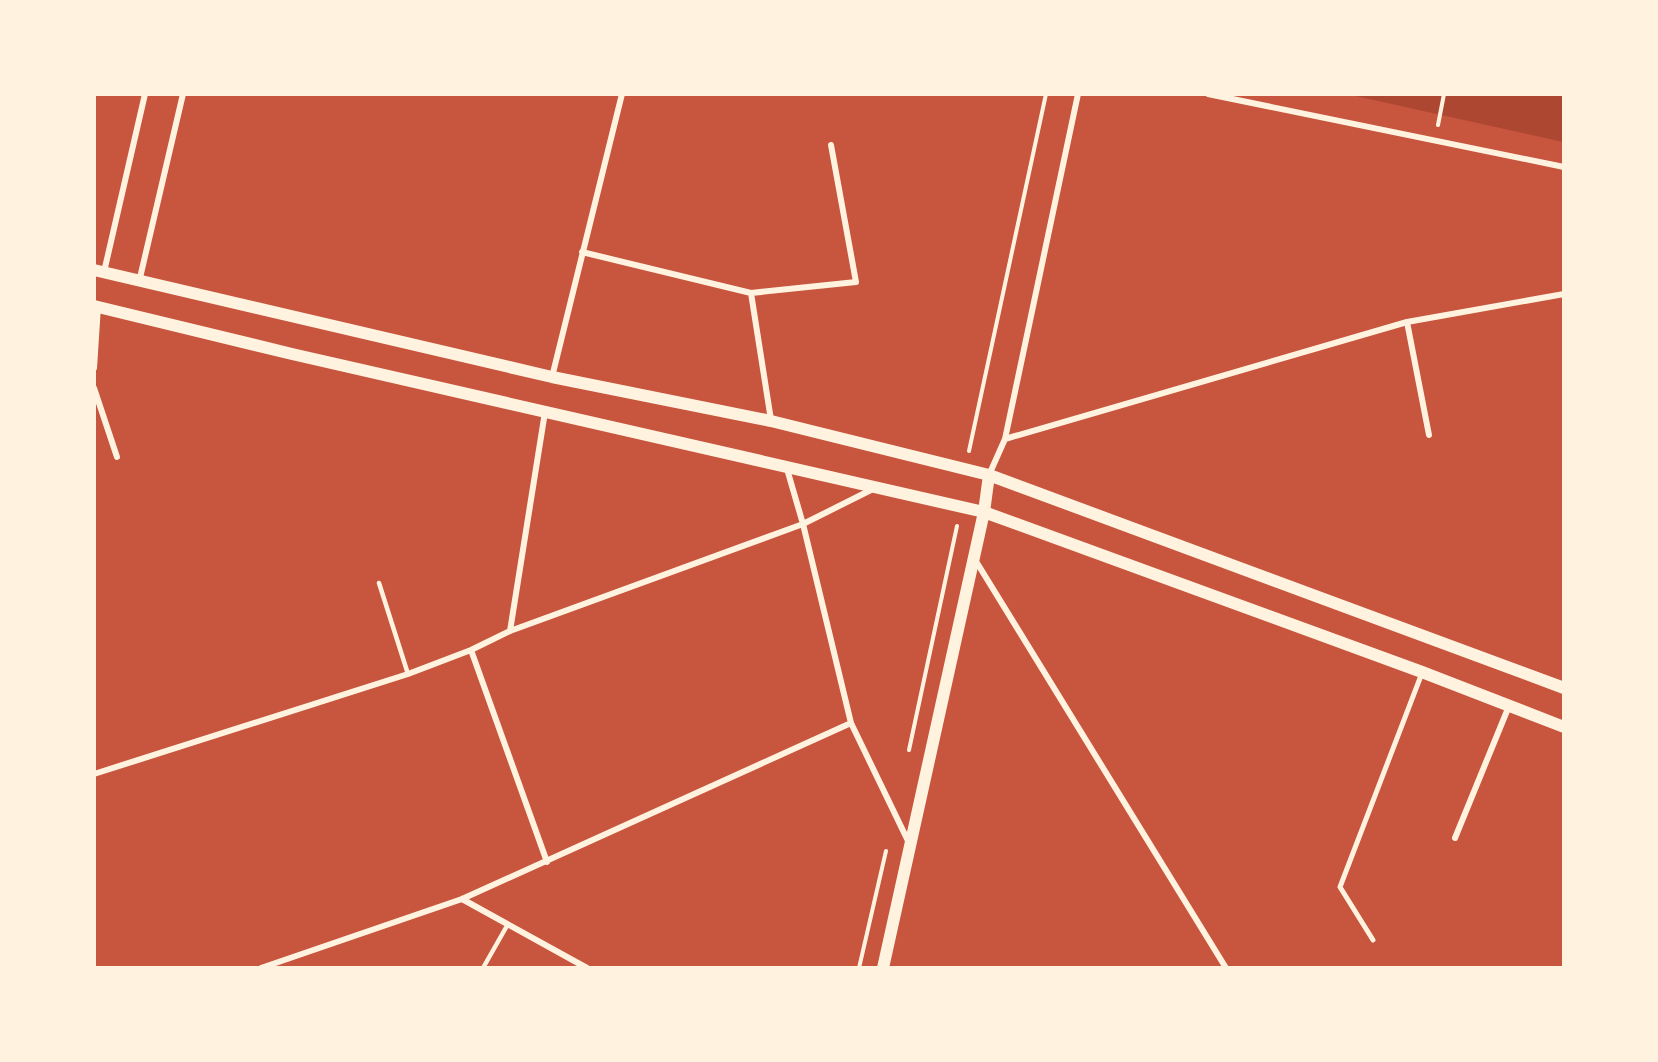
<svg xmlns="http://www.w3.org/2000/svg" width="1658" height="1062" viewBox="0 0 1658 1062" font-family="'Varela Round',sans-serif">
<rect width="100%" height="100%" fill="#c8553d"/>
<path fill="#ae4732" d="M1351,95H1563V142Z"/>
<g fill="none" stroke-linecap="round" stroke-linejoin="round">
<path stroke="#fff3e0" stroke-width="4" d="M1438,125L1444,94
M969,451L1046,94
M909,750L957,526
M859,968L886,851"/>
<path stroke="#fff3e0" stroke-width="4.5" d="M379,583L408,674
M483,968L508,924"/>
<path stroke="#fff3e0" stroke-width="5" d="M1373,940L1340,887L1422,673"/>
<path stroke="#fff3e0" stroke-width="6" d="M1208,94L1564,167
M582,252L751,293L856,282L831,145
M104,272L145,94
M139,282L183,94
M751,293L771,420
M1407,322L1429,435
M94,368L98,306
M552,377L622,94
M94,388L117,457
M1005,439L1407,322L1564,294
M787,469L803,524L851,723L909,843
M989,475L1005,439L1078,94
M974,558L1226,968
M510,631L545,412
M471,650L547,862
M94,774L408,674L471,650L510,631L803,524L873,489
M1455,838L1509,706
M462,899L587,968
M261,968L462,899L851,723"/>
<path stroke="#fff3e0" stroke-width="12" d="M94,270L552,377L771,421L989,475L1564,688
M94,306L292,354L984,512L1422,672L1564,727
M883,968L984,512L989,475"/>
</g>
<rect width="1658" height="1062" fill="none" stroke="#fff3e0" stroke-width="192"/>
</svg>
